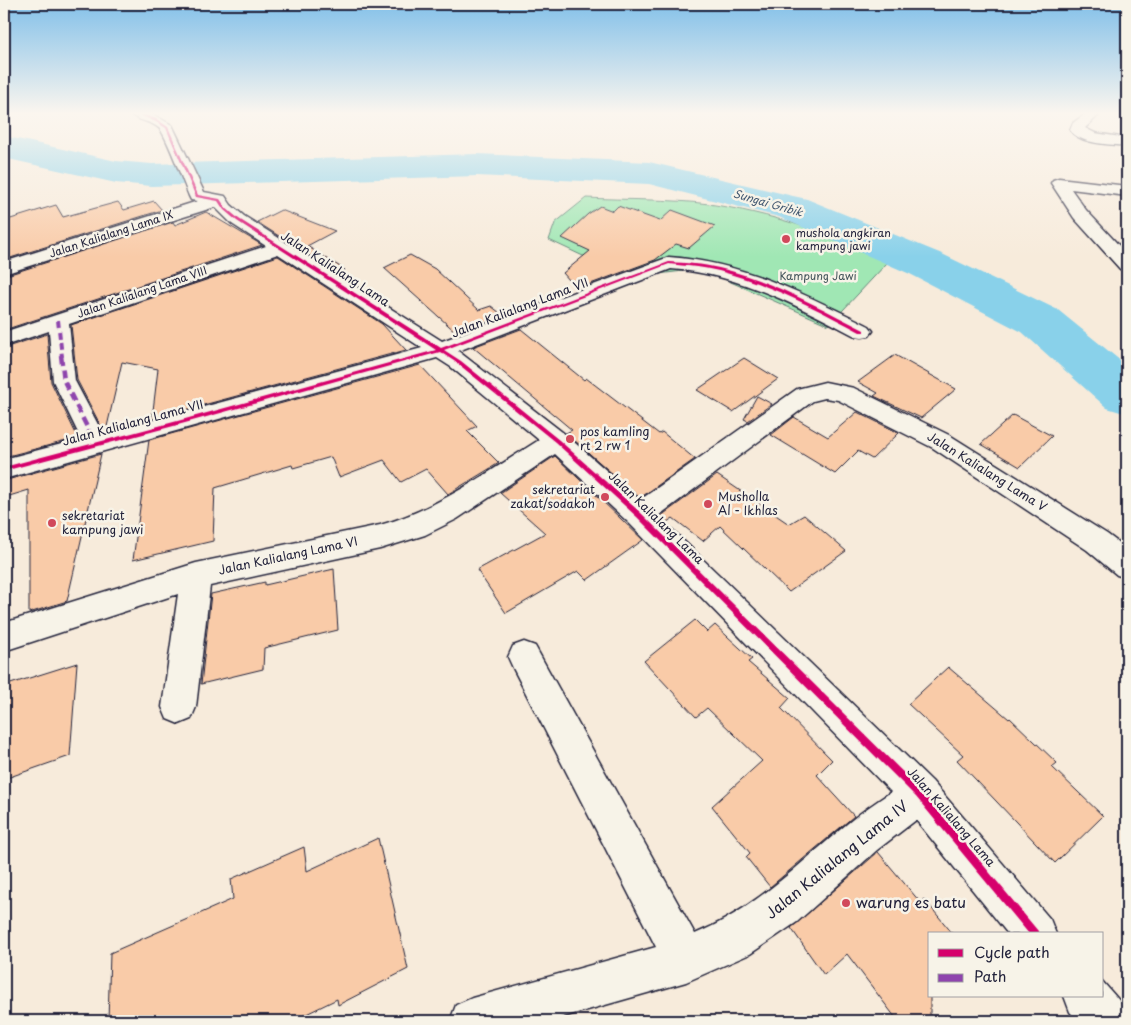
<svg xmlns="http://www.w3.org/2000/svg" width="1131" height="1025" viewBox="0 0 1131 1025" font-family="'Playpen Sans',sans-serif">
<rect width="100%" height="100%" fill="#f7ebdb"/>
<filter id="ink" filterUnits="userSpaceOnUse"><feTurbulence type="fractalNoise" baseFrequency=".02" numOctaves="2"/><feDisplacementMap in="SourceGraphic" scale="10" xChannelSelector="R" yChannelSelector="G"/><feConvolveMatrix kernelMatrix="1 2 1 2 8 2 1 2 1" color-interpolation-filters="sRGB"/></filter>
<g filter="url(#ink)">
<path fill="#a0e7b4" stroke="#618478" d="M586,198C625,200 671,199 709,204C767,213 836,233 887,263L829,325L701,269L658,274L583,256L549,240L555,223Z"/>
<g fill="none" stroke-linecap="round" stroke-linejoin="round">
<path fill="#89d1ea" fill-rule="evenodd" d="M4,136L116,161L152,164L477,154L649,162L793,196L807,199L942,254L1058,310L1127,366V414L1107,408L1022,332L910,274L779,217L649,184L477,176L152,186L116,183L4,158Z"/>
</g>
<path fill="#f9cba8" stroke="#22223b" d="M154,201L162,210L4,260V221L56,205L63,217L118,202L124,210Z
M600,206L613,211L618,206L660,221L672,210L715,226L689,248L676,244L655,260L577,289L563,273L590,251L562,238L588,214Z
M281,210L335,231L307,246L345,270L340,275L257,222Z
M206,212L262,245L4,330V276L173,222L175,225Z
M410,255L435,269L479,310L491,306L504,316L457,333L384,268Z
M278,256L382,324L406,350L152,419L158,369L122,362L106,431L104,432L77,380L71,325Z
M521,329L584,380L586,378L659,434L662,432L695,459L640,498L566,433L572,430L473,347Z
M47,334L51,382L78,438L4,457V348Z
M895,355L956,389L921,418L874,396L878,393L858,382Z
M744,358L778,379L733,412L697,390Z
M420,365L477,426L467,431L499,463L448,494L426,469L401,482L384,460L339,477L331,457L293,468L292,465L215,488L213,541L133,560L149,440Z
M757,396L772,404L748,421L744,419Z
M857,412L899,433L872,459L858,451L835,474L771,435L794,417L828,437Z
M1013,415L1052,436L1020,467L981,444Z
M101,454L67,601L29,613V490L6,497L7,480Z
M555,456L643,540L587,580L578,571L506,613L477,570L545,533L500,493Z
M717,475L789,524L804,515L846,551L789,592L720,526L703,541L673,518L667,522L661,516Z
M334,569L338,630L264,648L263,669L201,684L211,594L265,582V585Z
M695,620L707,632L715,625L752,659L748,662L790,698L781,708L832,760L817,775L854,816L770,887L746,857L750,853L712,806L762,761L707,708L696,717L644,661Z
M77,663L70,756L4,779V686Z
M948,667L1009,719L1010,718L1057,763L1052,767L1103,816L1055,863L957,760L963,755L908,704Z
M378,838L408,969L338,1005L337,999L292,1021H108L110,953L233,899L231,879L304,847L307,871Z
M878,852L920,902L924,899L953,934H930V1021H898L847,954L824,975L791,928Z"/>
<g fill="none" stroke-linecap="round" stroke-linejoin="round">
<g stroke="#22223b" stroke-width="3">
<path id="minor" d="M131,114H152L172,125L204,192L225,196L231,205L244,216L442,341L669,257C742,262 805,294 869,326L873,331L869,336L862,337L855,336C796,305 738,274 671,269L458,351L566,435L640,500L797,389L825,382L854,388L951,436L1107,534L1127,549V578L1117,575L1087,550L933,448L838,400L825,398L813,401L658,516L932,781L1050,919L1056,934H1008L916,820L877,850L797,922L750,954L686,982L549,1021H450L456,1005L472,998L656,947L513,668L508,657L513,646L524,642L535,646L695,934C754,910 799,864 847,824C861,812 876,802 891,792L629,523L555,454L457,519L425,535L380,549L210,586L196,707L191,719L179,724L167,719L162,707L178,594L4,651V623L196,563L380,525C438,509 488,472 539,440L451,367L437,358L4,479V459L81,439L53,381L49,331L4,346V332L266,246L232,224L215,207L4,274V262L198,201L191,200L189,196C184,184 166,134 159,128C151,121 137,121 131,114ZM278,254L422,348L103,434L75,381L69,324Z
M1085,114H1100L1085,128L1095,133L1127,138V146C1110,144 1081,145 1070,130L1073,123Z
M1059,178L1127,186V196L1071,189L1086,210L1127,254V271L1120,269L1074,218L1051,183L1053,180Z
M1102,981L1123,1005L1127,1021H1078L1070,1012L1064,996H1102Z"/>
</g>
<use href="#minor" fill="#f7f3e8" fill-rule="evenodd"/>
<path stroke="#8e44ad" stroke-width="4" stroke-dasharray="7 4" stroke-linecap="butt" d="M58,320L62,357"/>
<path stroke="#8e44ad" stroke-width="4.5" stroke-dasharray="9 4.5" stroke-linecap="butt" d="M61,355L64,381L96,445"/>
<g stroke="#f7f3e8" stroke-width="3">
<path id="cycleway" d="M137,114H141L155,118L168,127L198,195L220,199L226,208L239,219L441,348L669,262C686,263 702,264 719,268C770,280 817,306 864,330V332H860C815,308 769,284 719,271C703,267 686,266 669,264L444,350L461,361L559,440L641,513L922,791L1038,931L1040,934H1029L916,797L637,517L555,442L457,363L440,352L185,423L4,471V467L185,419L436,350L237,221L224,210L218,201L196,197L166,128L156,122Z"/>
</g>
<use href="#cycleway" fill="#d6006c" fill-rule="evenodd"/>
</g>
</g>
<linearGradient id="sky" x2="0" y2="1"><stop stop-color="#82c0e9"/><stop offset="0.44" stop-color="#fbf6ef"/><stop offset="1" stop-color="#fbf6ef" stop-opacity="0"/></linearGradient>
<rect width="1131" height="257" fill="url(#sky)"/>
<g fill="#d1495b" stroke="#f7f3e8" stroke-width="2">
<circle cx="786" cy="239" r="5"/>
<circle cx="570" cy="439" r="5"/>
<circle cx="605" cy="497" r="5"/>
<circle cx="708" cy="504" r="5"/>
<circle cx="52" cy="523" r="5"/>
<circle cx="846" cy="903" r="5"/>
</g>
<g text-anchor="middle" stroke-width="5" stroke-linejoin="round" paint-order="stroke">
<g font-size="11" font-style="italic" fill="#415770" stroke="#f7f3e8">
<text transform="translate(768 203) rotate(16)" y="4">Sungai Gribik</text>
</g>
<g font-size="11" fill="#22223b" stroke="#f7f3e8" text-anchor="start">
<text x="796" y="237">mushola angkiran<tspan x="796" dy="13">kampung jawi</tspan></text>
</g>
<g font-size="11" fill="#22223b" stroke="#f7f3e8">
<text transform="translate(111 234) rotate(-18)" y="4">Jalan Kalialang Lama IX</text>
<text transform="translate(142 292) rotate(-19)" y="4">Jalan Kalialang Lama VIII</text>
</g>
<g font-size="11" fill="#425359" stroke="#f7f3e8">
<text x="818" y="280">Kampung Jawi</text>
</g>
<g font-size="12" fill="#22223b" stroke="#f7f3e8">
<text transform="translate(335 269) rotate(33)" y="4">Jalan Kalialang Lama</text>
<text transform="translate(520 308) rotate(-21)" y="4">Jalan Kalialang Lama VII</text>
<text transform="translate(133 423) rotate(-15)" y="4">Jalan Kalialang Lama VII</text>
<text transform="translate(987 472) rotate(32)" y="4">Jalan Kalialang Lama V</text>
<text transform="translate(656 518) rotate(44)" y="4">Jalan Kalialang Lama</text>
<text transform="translate(288 556) rotate(-12)" y="4">Jalan Kalialang Lama VI</text>
<text transform="translate(951 817) rotate(49)" y="4">Jalan Kalialang Lama</text>
</g>
<g font-size="12" fill="#22223b" stroke="#f7f3e8" text-anchor="start">
<text x="580" y="436">pos kamling<tspan x="580" dy="14">rt 2 rw 1</tspan></text>
<text x="595" y="494" text-anchor="end">sekretariat<tspan x="595" dy="14">zakat/sodakoh</tspan></text>
<text x="718" y="501">Musholla<tspan x="718" dy="14">Al - Ikhlas</tspan></text>
<text x="62" y="520">sekretariat<tspan x="62" dy="14">kampung jawi</tspan></text>
</g>
<g font-size="15" fill="#22223b" stroke="#f7f3e8">
<text transform="translate(837 860) rotate(-39)" y="5">Jalan Kalialang Lama IV</text>
</g>
<g font-size="15" fill="#22223b" stroke="#f7f3e8" text-anchor="start">
<text x="856" y="908">warung es batu</text>
</g>
</g>
<rect width="1131" height="1025" fill="none" stroke="#f7f3e8" stroke-width="20"/>
<rect x="10" y="10" width="1111" height="1005" fill="none" stroke="#22223b" stroke-width="2" filter="url(#ink)"/>
<rect x="928" y="932" width="175" height="65" fill="#f7f3e8" stroke="#a29fa3"/>
<rect x="938" y="949" width="25" height="8" fill="#d6006c" stroke="#a29fa3"/>
<text x="974" y="958" font-size="15" fill="#22223b">Cycle path</text>
<rect x="938" y="974" width="25" height="8" fill="#8e44ad" stroke="#a29fa3"/>
<text x="974" y="982" font-size="15" fill="#22223b">Path</text>
</svg>
